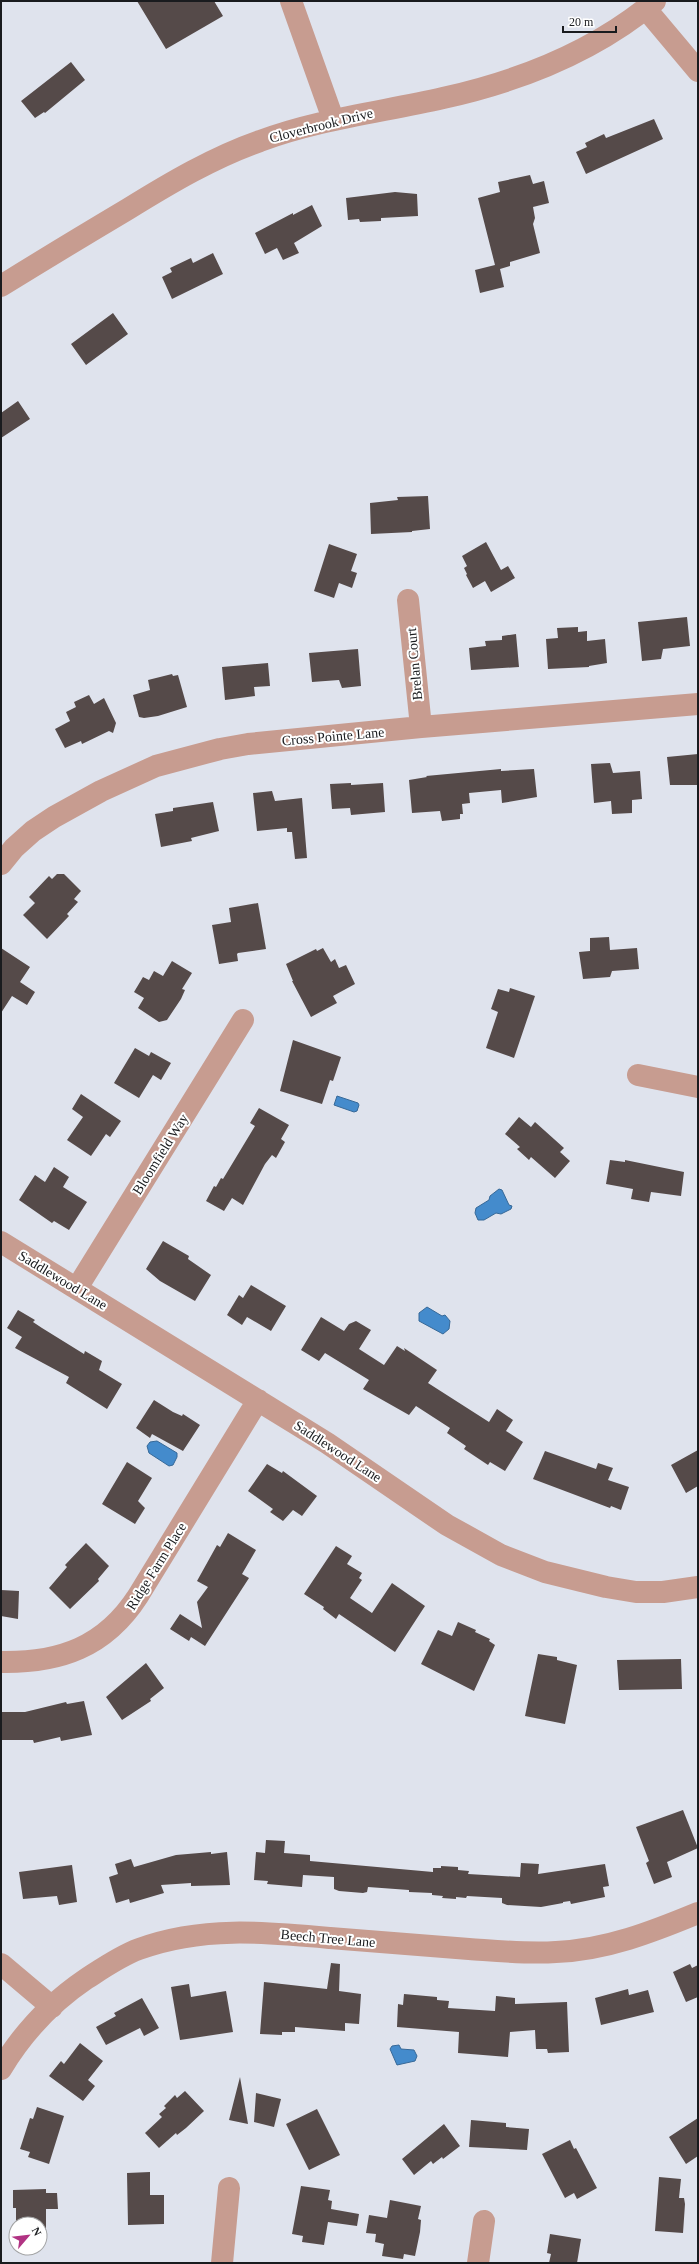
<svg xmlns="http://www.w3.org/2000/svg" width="699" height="2264" viewBox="0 0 699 2264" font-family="Georgia,serif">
<rect width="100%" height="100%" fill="#dfe3ed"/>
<path fill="#448bcc" stroke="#376998" d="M337,1096L358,1103L359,1105L357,1111L354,1112L334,1105Z
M499,1189L502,1190L509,1205L512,1206L511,1209L501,1214L496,1213L484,1220H478L475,1213L476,1208L489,1200L490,1196Z
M427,1307L442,1316L445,1315L450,1321L449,1329L443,1334L419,1321V1313Z
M157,1441L177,1453V1457L173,1465L169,1466L149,1453L147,1446L150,1442Z
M399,2045L401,2049L414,2050L417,2056L415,2061L397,2065L390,2049L392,2046Z"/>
<path fill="#554a49" d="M137,1H214L223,16L166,49Z
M71,62L85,80L45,113L44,112L35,118L21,101Z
M654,119L663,139L586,174L576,152L587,147L585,143L604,134L606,138Z
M530,175L533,184L544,181L549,203L533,207L535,218L533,224L540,253L510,262V266L500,269L504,287L480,293L475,270L495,265L478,198L500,192L498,182Z
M395,192L417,194L418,216L381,218V221L360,222L359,219L348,220L346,198Z
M312,205L322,226L294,243L299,253L283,260L277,248L265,254L255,233L293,213V215Z
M213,253L223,274L172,299L162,277L172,272L170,268L191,258L193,263Z
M113,313L128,334L86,365L71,344Z
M18,401L30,419L1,438V413Z
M428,496L430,529L412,531V532L371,534L370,503L398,500L397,497Z
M486,542L501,570L508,566L515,578L491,592L485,581L473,588L466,575L467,574L464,568L467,566L462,556Z
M329,544L357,554L351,571L357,573L352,588L339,583L334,598L314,591Z
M687,617L690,646L663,649L661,659L642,661L638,622Z
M578,627V632L587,631V641L605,639L607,663L589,666V667L548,669L546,639L558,638L557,628Z
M516,634L519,667L471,670L469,648L486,646L485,641L502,640V636Z
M358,649L361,686L342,688L339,680L312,682L309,653Z
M268,663L270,686L254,687L255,696L225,700L222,667Z
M172,674L173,676L178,675L187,707L158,716L144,718L139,717L133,695L150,690L148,680Z
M89,695L94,704L104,698L116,723L113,733L109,731L82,744L81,741L65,748L55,729L70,721L66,712L76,707L74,702Z
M698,754V785H670L667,757Z
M610,763L613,773L640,771L642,799L632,800V813L612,814L611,801L594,803L591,764Z
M501,769V771L534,769L537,797L502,803L501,790L469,793L470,803L462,804L463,814H460V819L442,821L440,811L412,813L409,780L427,777L426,776Z
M351,783V785L383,783L385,812L351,815L350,808L332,809L330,784Z
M272,791L275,801L302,798L307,858L295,859L292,832H287V828L257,831L253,793Z
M213,802L219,831L191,838L192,841L161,847L155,814L173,811V808Z
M57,874H64L81,891L74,899L78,902L67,914L69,916L47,939L23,915L35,903L29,897L49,876L52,879Z
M258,903L266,949L238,953L237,954L238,961L219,964L212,925L231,922L229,908Z
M609,937L610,950L637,948L639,969L612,971L610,977L583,979L579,952L590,951V938Z
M1,948L30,967L20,982L35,992L27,1005L12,996L1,1013Z
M323,948L331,962L335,959L339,968L346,965L355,984L333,996L337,1003L311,1017L292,981H293L286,964L316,949L317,951Z
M172,961L192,973L182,989L185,990L181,999L167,1020L159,1022L138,1008L144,998L134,992L143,977L149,980L154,971L163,976Z
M510,988L535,996L514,1058L486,1048L498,1012L491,1009L498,989L509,992Z
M293,1040L341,1057L333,1081L330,1080L322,1104L280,1091Z
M135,1048L149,1056L151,1052L171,1063L161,1080L153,1075L139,1098L114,1083Z
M81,1094L121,1121L110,1137L106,1134L91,1156L67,1140L83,1117L72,1109Z
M259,1108L289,1125L281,1139L285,1142L276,1158L272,1155L265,1164L243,1205L232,1198L224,1211L206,1201L214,1186L216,1187L221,1178L223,1179L255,1126L250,1123Z
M519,1117L531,1127L535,1122L564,1148L560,1152L570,1161L555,1178L531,1157L529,1160L517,1149L520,1147L505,1134Z
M610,1160L625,1162V1160L684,1172L681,1196L651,1192L649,1202L631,1199L633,1189L606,1184Z
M54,1167L69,1177L63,1187L87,1202L69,1230L54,1221L52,1223L19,1200L35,1175L45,1182Z
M163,1241L189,1256L188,1259L211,1275L195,1301L160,1281L146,1269Z
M251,1285L286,1306L271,1331L247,1317L242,1325L227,1315L239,1295L243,1298Z
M18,1310L35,1320L33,1322L42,1328L84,1354L85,1351L102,1361L99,1370L122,1384L107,1409L66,1383L69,1377L15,1348L22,1337L7,1328Z
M321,1317L344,1331L349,1324L356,1321L371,1330L359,1349L384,1365L397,1346L405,1351L404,1348L437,1370L428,1383L489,1422L497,1409L513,1420L506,1431L523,1442L505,1471L490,1462L488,1465L464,1449L466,1446L447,1433L450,1428L416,1406L409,1415L363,1389L369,1380L325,1353L319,1361L301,1350Z
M154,1400L173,1412L182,1416L183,1414L200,1425L183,1451L152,1434L150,1438L136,1428Z
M698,1450V1486L686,1493L671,1465Z
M545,1451L596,1469L598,1463L613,1468L608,1480L629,1487L621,1510L611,1506L610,1508L533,1479Z
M127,1462L152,1478L138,1501L145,1508L135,1524L102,1504Z
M267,1464L282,1473L283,1471L317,1496L302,1516L293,1510L283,1521L270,1512L273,1509L248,1491Z
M228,1533L256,1550L242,1574L249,1578L205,1646L191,1637L189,1641L170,1629L180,1614L202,1628L197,1602L208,1587L197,1581L217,1545L220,1547Z
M86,1543L109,1566L98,1579L99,1581L70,1609L49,1588L67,1567L65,1565Z
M336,1546L352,1556L347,1564L362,1573L359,1578L362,1580L350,1598L372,1613L392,1583L425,1606L395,1652L339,1614L336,1619L323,1609L324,1607L304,1594Z
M1,1590L19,1591L18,1619L1,1616Z
M458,1622L476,1630L475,1632L490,1639L489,1641L495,1645L474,1691L421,1664L438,1630L452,1636Z
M538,1654L557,1657V1660L577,1665L565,1724L525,1716Z
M681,1659L682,1689L619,1690L617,1660Z
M146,1663L164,1688L150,1699L151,1701L122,1720L106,1697Z
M84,1701L92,1735L61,1741L60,1737L34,1743L33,1740H1V1712H25L66,1702L67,1704Z
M683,1810L698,1848L667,1862L672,1877L654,1884L646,1863L649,1861L636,1827Z
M266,1840L285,1841L284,1853L310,1855V1861L433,1872V1868H441V1866L458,1867V1870L469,1871L468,1874L520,1877L521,1863L539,1864L538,1874L605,1864L609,1886L603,1887L605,1897L571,1904L570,1901L563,1902V1903L541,1907L507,1905L502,1903V1898L467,1896L466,1898L456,1897V1899L442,1898L443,1896L432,1895V1893L409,1892V1890L368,1887L367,1892L363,1893L339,1891L334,1889V1877L303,1875L302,1887L267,1884L268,1881L254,1880L256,1852L265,1853Z
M211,1852V1854L227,1852L230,1885L191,1886V1883L161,1885L164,1893L130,1903L129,1899L116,1903L109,1877L118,1874L115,1864L131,1859L134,1867L176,1855Z
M72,1865L77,1902L59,1905L57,1896L23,1899L19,1872Z
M331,1963L340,1964L339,1991L361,1994L359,2024L345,2023V2031L295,2027V2032H282V2035L260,2034L264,1982L327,1989Z
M690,1964L692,1968L698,1965V1997L686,2002L673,1972Z
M189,1984L191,1997L226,1991L233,2032L180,2040L171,1987Z
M628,1989L629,1995L648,1990L654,2012L601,2025L595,1998Z
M404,1994L437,1997V2000L449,2001L448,2008L495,2011L496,1996L515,1998V2004L567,2002L569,2052L548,2053L547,2049H536L535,2030L510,2032L508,2057L458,2053L459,2032L397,2027L398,2004L403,2005Z
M142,1998L159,2028L144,2036L140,2028L106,2045L96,2027L116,2016L114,2013Z
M80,2043L103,2061L88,2080L95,2086L83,2101L49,2076L61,2061L64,2064Z
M240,2077L248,2124L229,2120Z
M185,2091L204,2111L186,2128L177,2135L176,2133L159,2148L145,2133L162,2117L159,2114L166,2108L164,2106L175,2095L177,2098Z
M256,2093L281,2099L274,2127L254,2122Z
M37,2107L64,2116L49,2164L28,2157L30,2152L20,2149L30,2118L33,2119Z
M317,2109L340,2155L309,2170L286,2124Z
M698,2118V2156L686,2164L669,2137Z
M471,2120L506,2123V2127L529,2129L527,2150L469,2147Z
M444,2124L460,2146L443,2159L442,2157L433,2164L431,2161L414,2175L402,2159Z
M570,2140L574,2149L576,2148L597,2188L577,2199L574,2193L565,2198L542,2154Z
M150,2172V2195H164V2224L128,2225L127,2173Z
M659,2177L681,2179L679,2198H684L685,2204L683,2233L655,2231Z
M301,2186L330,2190L328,2200L332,2201L331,2209L359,2214L357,2226L328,2222L324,2245L302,2242L303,2236L292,2234Z
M46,2189V2193H57L58,2209H46V2235H40V2224H16V2235V2208H13V2190Z
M390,2200L421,2206L418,2219L421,2220L420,2232L415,2256L404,2254L403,2259L382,2256L384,2244L375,2242L376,2234L366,2233L369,2215L387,2218Z
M550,2234L581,2239L577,2263H549L551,2254L547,2253Z"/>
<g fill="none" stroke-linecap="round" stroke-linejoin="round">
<path stroke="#c79c90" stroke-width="22" d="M291,1L333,119
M646,9L698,71
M1,286C43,260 86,234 128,209C170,183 214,157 260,141C319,119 382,112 443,98C520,81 594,52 655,1
M408,600L421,727
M1,864L14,848L33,831L54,817L101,791L156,766L220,749L248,744L421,727L698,704
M638,1075L698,1087
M1,1242L327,1443L447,1525L501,1555L545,1572L606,1587L636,1592H663L698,1587
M77,1288L243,1020
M1,1662C60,1663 105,1647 138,1596L258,1400
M1,1964L52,2007
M1,2069C22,2034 52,2002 86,1979C103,1968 120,1956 139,1949C201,1926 265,1932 330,1938C376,1942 423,1945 469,1949C498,1951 527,1954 556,1952C606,1950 652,1932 698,1913
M222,2263L229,2188
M478,2263L484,2221"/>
</g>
<g text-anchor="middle" stroke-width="4" stroke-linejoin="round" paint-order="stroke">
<g font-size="14" fill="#191b1e" stroke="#fff">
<text transform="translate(321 125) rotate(-14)" y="5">Cloverbrook Drive</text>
<text transform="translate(414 664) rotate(-95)" y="5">Brelan Court</text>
<text transform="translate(333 736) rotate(-5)" y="5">Cross Pointe Lane</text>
<text transform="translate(160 1154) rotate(-58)" y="5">Bloomfield Way</text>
<text transform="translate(63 1280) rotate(31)" y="5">Saddlewood Lane</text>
<text transform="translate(338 1451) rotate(33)" y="5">Saddlewood Lane</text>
<text transform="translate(156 1566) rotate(-58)" y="5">Ridge Farm Place</text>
<text transform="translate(328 1938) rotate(5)" y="5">Beech Tree Lane</text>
</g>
</g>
<rect width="699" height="2264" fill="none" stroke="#191b1e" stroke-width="4"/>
<g transform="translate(28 2236) rotate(62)"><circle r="19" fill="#ffffff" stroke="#a3a4a5"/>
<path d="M0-3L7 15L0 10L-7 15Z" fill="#b13383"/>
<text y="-6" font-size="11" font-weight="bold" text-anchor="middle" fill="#191b1e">N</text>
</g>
<path d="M563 26v6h53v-6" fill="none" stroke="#191b1e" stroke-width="2"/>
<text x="569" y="26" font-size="12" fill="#191b1e" stroke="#ffffff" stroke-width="3" paint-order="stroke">20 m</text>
</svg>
